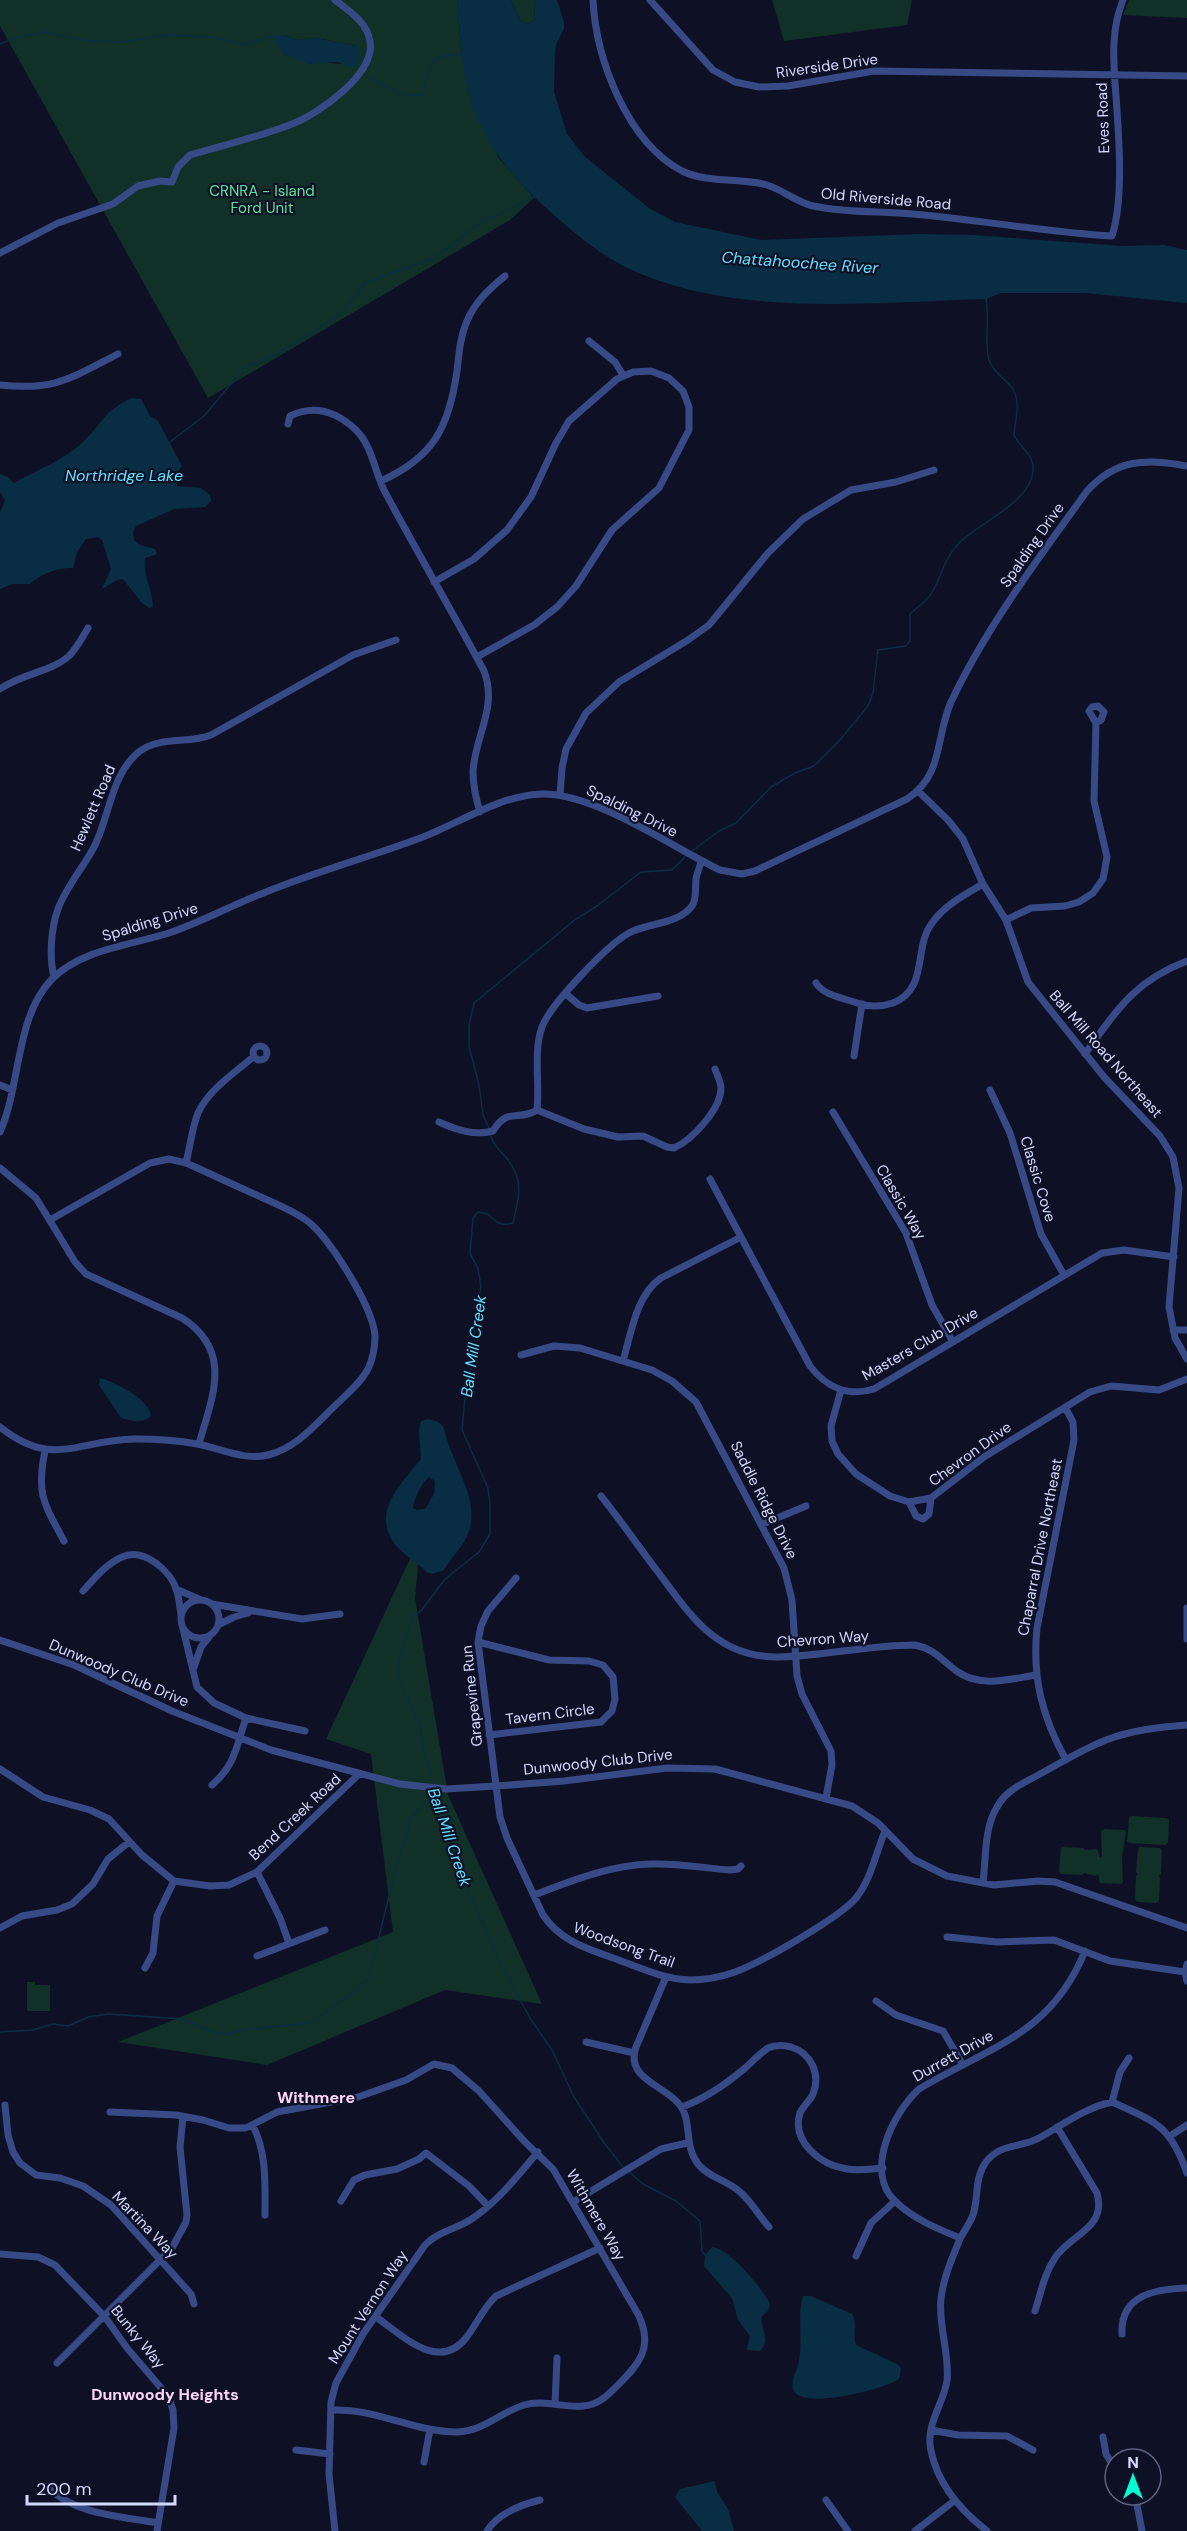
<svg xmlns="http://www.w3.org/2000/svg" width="1187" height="2531" viewBox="0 0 1187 2531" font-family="'DM Sans',sans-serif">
<rect width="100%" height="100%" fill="#0e1126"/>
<path fill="#113027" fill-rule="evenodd" d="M0,0H457L461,47L469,95L499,158L534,198L510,220L208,398L0,26ZM284,35L295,40L316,38L357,46L341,64L318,62L311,64L284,54L275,39Z
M511,0H535L534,20L529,24L521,22Z
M772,0H912L907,25L784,41Z
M1129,0H1187V18L1123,15Z
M421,1535L415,1598L448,1795L542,2004L445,1990L267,2065L118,2042L393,1932L371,1754L326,1739Z
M1131,1816L1167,1818L1169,1820L1168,1843L1165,1845L1129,1843L1127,1841L1129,1818Z
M1104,1829L1124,1830L1126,1832L1122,1857L1123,1882L1121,1884L1100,1883L1098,1874L1096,1876L1084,1873L1082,1875L1061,1874L1059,1871L1061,1848L1063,1847L1083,1848L1085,1850L1097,1849L1100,1858L1102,1856L1101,1831Z
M1140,1847L1160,1848L1162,1851L1161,1874L1159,1876L1160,1878L1159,1901L1157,1903L1137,1902L1135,1899L1136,1876L1138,1874L1136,1872L1138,1849Z
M27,1982H35V1985H50V2011H27Z"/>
<path fill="#092e44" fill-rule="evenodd" d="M457,0H511L521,22L529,24L534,20L535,0H557L564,22V29L557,42L555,51L554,92L567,134L585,157L649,208L675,222L761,240L919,234L973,235L1123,246L1164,245L1187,250V303L1085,293H1001L986,299C872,302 738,318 632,270C603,257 578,236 554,215C517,183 482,144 469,95C461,64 460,31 457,0Z
M274,35H284L295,40L316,38L357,46C362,52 360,59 357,66L348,67L338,62L307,64L284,54L271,36Z
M132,398L141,399L150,416L158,421L182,466C177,472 174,478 177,486L201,488L210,495L211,501L205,507L174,509L136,526L133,532L134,540L140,545L155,549L157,554L145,558C143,578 152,586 153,607L149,608L142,603L123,579L117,580L102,589L111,569L102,540L98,537L86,539L77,552L73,568C60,567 39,574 30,584H12L0,589V513L5,500L0,492V474L8,477L14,483C37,470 64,460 83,442C104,422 102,412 132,398Z
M100,1378C115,1382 149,1399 151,1416C143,1424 131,1421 121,1418L99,1385Z
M428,1419L439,1422L444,1428C450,1463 486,1504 465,1540C459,1551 450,1559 444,1570L432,1574L427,1572C418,1563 407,1557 398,1548C369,1515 399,1486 421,1459L419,1430L421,1421ZM429,1477L435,1481L434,1494L425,1509L417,1510L413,1508C414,1500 422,1481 429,1477Z
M712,2247C729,2248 762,2288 770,2304L768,2311L762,2316C759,2328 772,2339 760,2351L747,2350L750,2336L738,2320L732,2298L704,2266L705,2255Z
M803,2296H811L852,2314C858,2323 852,2335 856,2345L897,2364L901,2368L899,2379C884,2389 805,2410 794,2391C789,2382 798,2370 799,2361C803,2343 797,2310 803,2296Z
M715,2481L717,2492L728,2509L734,2531H702L675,2497L680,2489Z"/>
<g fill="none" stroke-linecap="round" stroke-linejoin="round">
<path stroke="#092e44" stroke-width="1.5" d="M0,44L14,38L46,32L81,40L119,42L169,35L211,37L246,45L271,36
M370,77C387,86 404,100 423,94C429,63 430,55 464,54
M170,442L204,416L245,367L280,352L332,320L345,309L365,283L434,258L480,223L536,196
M692,851L719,831L736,823L771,787L795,773L814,766L839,741L868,706L873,693L878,650L906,646L910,641V614C918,607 928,600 933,591C942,574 945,557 959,543C979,523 1031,502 1033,471C1035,455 1020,448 1014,435C1015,421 1021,403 1013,389C1005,378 995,375 989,360C984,346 990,317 986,299
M490,1130L483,1115L479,1085L469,1046V1025L474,1003L576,919L597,906L641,872L672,870L686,856
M432,1785L431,1773L423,1752L421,1728L398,1678V1665L412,1617L421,1611L445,1579L479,1552L490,1534V1504L488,1488L462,1430L466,1386L474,1359L475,1315L481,1287L478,1269L470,1253L473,1218L478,1212L488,1214C496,1222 501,1227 513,1223C519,1196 525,1182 506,1157C499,1150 493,1145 490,1134
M433,1790L452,1834L463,1878L499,1961L530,2018L552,2050L574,2097L605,2144L624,2168
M0,2032L33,2030L53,2024L68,2026L88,2017L108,2014L183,2019L215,2033L229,2034L243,2030L310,2023L351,1994L369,1978L393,1879L411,1818L433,1794
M628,2171L643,2184L676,2201L700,2221L702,2251L705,2255"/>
<path stroke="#384a86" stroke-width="7" d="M593,0C596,59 627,142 682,171C709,184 740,177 767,185C783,190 796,202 813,206C845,213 880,211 913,214C979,220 1046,232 1112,236C1125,196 1118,125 1115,83C1113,54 1112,27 1123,0
M650,0L713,70L735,82L759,87L788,86L874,71L1187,76
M0,253L58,223L113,204L138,186L160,181L172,182L178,167L190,155C224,145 259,137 292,124C318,114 376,74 370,41C367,22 349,11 335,0
M589,341L615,362L623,375
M0,385C55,391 71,378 118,354
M288,424L290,416C315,404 337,412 356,430C373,447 374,471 385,492C417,552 452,611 484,671C498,707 475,736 473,771C473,785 476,799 480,812
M381,481C434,457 449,427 457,371C459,354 460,337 467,321C475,302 489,289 505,276
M434,582L474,559L507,530L531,497L556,443L569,421L617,379L633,372L651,371L669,378L683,391L689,407V430L659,488L612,530L576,586L557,607L534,625L477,657
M0,689C21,674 51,672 69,656C77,648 82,638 88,628
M918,791L948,820L963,839L983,884L1006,920L1028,982L1104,1077L1160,1136L1173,1157L1179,1188L1169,1307L1175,1338L1187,1359
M560,795L562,768L566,749L586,713L619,682L688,640L709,625L768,553L803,519L851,490L896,482L934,470
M1006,920L1031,908L1065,906L1079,902L1093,893L1103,879L1107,857L1094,801L1096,723L1089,711L1092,707L1098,706L1104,712L1101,720L1096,723
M54,977C49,957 51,928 58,909C66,887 82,869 93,849C110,818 110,774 140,751C160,736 189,744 211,735L353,655L396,640
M816,983C824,996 844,998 857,1003C869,1007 881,1007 893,1003C929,989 913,948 932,923C945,905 964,895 983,884
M566,994L579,1005L587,1008L658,996
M253 1053a7 7 0 1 1 14 0a7 7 0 1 1-14 0Z
M1085,1054C1116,1011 1134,981 1187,961
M854,1056L862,1004
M0,1085L12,1090
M990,1090L1010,1133L1041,1234L1064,1275
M537,1110C540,1084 533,1052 542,1027C550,1005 607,945 629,933C647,923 679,924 692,906C697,899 695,888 696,879C697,873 700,867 701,861
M537,1110L584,1129L618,1137L643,1136L667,1147L674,1148C692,1140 721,1109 721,1088C721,1082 717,1075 715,1069
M833,1112L906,1233L932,1305L953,1342
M439,1122C457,1130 474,1136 493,1131C508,1106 519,1122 537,1110
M0,1132C21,1085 15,1017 52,979C82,949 131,945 169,933C201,922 230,906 261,894C314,872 370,857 423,837C461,822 501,795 542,794C595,793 672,847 720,870L742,874L755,871L907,799C944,775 935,738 951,702C987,626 1038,559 1087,491C1116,459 1146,458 1187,466
M186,1163C190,1147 192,1128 198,1113C209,1089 235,1073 254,1056
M0,1168L36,1198L75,1262L86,1274L182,1318C234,1351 212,1397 199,1444
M710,1179L810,1366C826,1387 848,1397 874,1389L1102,1253L1124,1250L1174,1257
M1173,1330H1187
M521,1355L554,1346L580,1348L652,1370L672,1381L696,1402L784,1568L792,1600L797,1676L802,1694L831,1751L832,1765L826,1798
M623,1361C631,1334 636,1295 661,1278L741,1237
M841,1390L831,1426L832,1441L838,1454L856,1474L890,1496L909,1502L931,1498L984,1457L1090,1392L1111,1386L1159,1390L1187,1379
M1065,1407L1073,1422L1074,1440L1037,1628C1032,1677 1042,1717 1066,1760
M0,1427C53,1469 77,1440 134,1439C155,1439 176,1440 197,1444C220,1448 245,1461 268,1455C298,1448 319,1420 340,1401C353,1388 368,1376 372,1358C374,1351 375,1343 375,1335C372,1306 329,1236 306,1220C292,1210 276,1204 261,1197C236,1186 211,1174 186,1163L169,1159L150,1163L50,1220
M45,1451C36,1494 44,1504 64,1541
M601,1496C621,1521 639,1547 658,1572C691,1616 717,1658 779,1657C824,1656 869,1645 915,1645C935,1649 942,1661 958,1672C981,1688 1010,1679 1036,1675
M909,1502L916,1516L923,1519L929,1514L931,1498
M763,1524L806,1506
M516,1578L488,1611L481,1626L478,1642L500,1817L507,1838L543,1915C560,1941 588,1949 616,1959C640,1968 664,1979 690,1980C706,1980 721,1977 735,1972C762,1962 839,1918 856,1898C871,1879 876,1853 885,1831
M176,1589L201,1600
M83,1591C95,1578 106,1564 122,1557C144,1547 171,1571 177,1591C179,1599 180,1607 181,1615
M181 1619a19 19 0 1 1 38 0a19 19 0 1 1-38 0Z
M212,1604L302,1619L340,1614
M1187,1608V1639
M218,1625L234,1617L248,1613
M183,1629L197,1687L214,1703L246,1718C236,1747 236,1764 212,1785
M0,1640L74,1665L172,1711L271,1750L400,1784L446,1789L496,1786L564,1781L667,1768L715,1769L852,1806L878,1823L913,1859L947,1876L994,1885L1038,1881L1055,1882L1187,1928
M478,1642L549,1660L589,1661L603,1665L613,1677L615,1699L612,1711L601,1722L489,1735
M193,1670L201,1647L209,1637
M246,1718L305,1731
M0,1769L43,1797L90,1810L109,1819L142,1855L174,1881L210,1886L229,1885L257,1872L359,1774
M257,1872L280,1918L289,1943
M983,1883C986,1859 984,1828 997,1807C1006,1790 1024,1783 1040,1774C1062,1762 1083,1749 1106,1740C1132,1730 1160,1727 1187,1725
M534,1895C571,1881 610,1865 651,1864C677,1863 704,1868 730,1870L738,1869L741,1866
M0,1928L22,1916L57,1910L72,1904L93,1884L108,1859L129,1842
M947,1937L997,1942L1054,1940L1110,1961L1185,1972
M257,1956L325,1930
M1187,1964L1185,1972L1187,1981
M145,1968L153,1953L157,1916L174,1881
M666,1977L636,2047C625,2079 664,2085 679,2104C693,2120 683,2145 698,2164C709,2178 727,2180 740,2192C752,2202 759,2216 769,2227
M876,2001L896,2015L943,2031L963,2065
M586,2042L634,2053
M1112,2102L1120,2072L1129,2058
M5,2105L8,2135L13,2152L20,2163L36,2175L60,2178L83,2186L111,2205L191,2294L194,2304
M682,2107C704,2099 726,2084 744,2069C752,2062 759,2054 768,2048C775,2045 783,2045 791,2047C811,2053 821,2074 813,2094C810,2101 803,2106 800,2113C791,2142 821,2165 847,2169C859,2171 871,2169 883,2168
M110,2112L176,2115L203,2120L229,2128H246L277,2112L358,2097L406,2080L434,2064L452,2068L479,2091L525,2142L553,2169L638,2314C654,2347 640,2363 617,2386C607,2396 598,2405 583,2406C563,2408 544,2399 524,2405C499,2413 484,2431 457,2432C414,2432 375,2408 332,2410
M253,2126C267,2153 265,2185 265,2215
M1170,2136L1187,2125
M341,2201L354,2180L365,2175L397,2169L419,2159L426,2153L469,2186L488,2206
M573,2202L661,2149L687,2143
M960,2238C938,2229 913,2219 895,2201C864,2171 893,2113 919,2089C989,2047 1051,2035 1085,1951
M0,2254L38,2257L55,2265L105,2317L127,2348L168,2396L173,2410L174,2428L157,2531
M856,2256L871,2223L895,2201
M1035,2311C1041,2293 1044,2274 1055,2258C1070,2234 1107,2229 1097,2193L1057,2127
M376,2317C401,2334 438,2373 466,2338C477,2324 483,2308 496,2296L600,2248
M1122,2334C1120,2294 1157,2289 1187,2288
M57,2363L172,2248L186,2222L187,2215L180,2147L183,2117
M555,2404L557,2358
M931,2430L958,2435L1007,2436L1033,2450
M1103,2437L1106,2454L1115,2469
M296,2450L330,2454
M424,2462L430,2429
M47,2487C76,2515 120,2516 158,2523
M1133,2495L1137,2505L1142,2531
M826,2500L848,2531
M335,2531L329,2474L331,2402L336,2383L363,2334L425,2245C437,2232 456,2229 470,2220C497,2203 517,2176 538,2152
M487,2531C498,2513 520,2505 540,2500
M915,2531L954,2501
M987,2531C960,2510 938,2485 931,2451C925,2425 943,2405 947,2381C950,2353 938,2327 941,2299C943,2279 952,2258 960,2239C964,2231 970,2223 973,2215C979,2197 974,2178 986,2162C1000,2143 1021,2148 1039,2138C1063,2125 1084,2108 1112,2102C1156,2122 1170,2125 1187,2173"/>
</g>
<g text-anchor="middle" stroke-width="4.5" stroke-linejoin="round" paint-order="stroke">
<g font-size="15" fill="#d3daff" stroke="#0e1126">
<text transform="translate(827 66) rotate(-8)" y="5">Riverside Drive</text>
<text transform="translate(1103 118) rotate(-92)" y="5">Eves Road</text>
<text transform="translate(886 199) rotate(5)" y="5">Old Riverside Road</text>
<text transform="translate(1032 545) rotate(-55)" y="5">Spalding Drive</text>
<text transform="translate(93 808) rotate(-67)" y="5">Hewlett Road</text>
<text transform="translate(632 811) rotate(26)" y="5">Spalding Drive</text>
<text transform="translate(150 922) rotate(-17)" y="5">Spalding Drive</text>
<text transform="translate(1106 1054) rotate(49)" y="5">Ball Mill Road Northeast</text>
<text transform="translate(1038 1179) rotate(73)" y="5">Classic Cove</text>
<text transform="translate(901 1202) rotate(60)" y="5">Classic Way</text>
<text transform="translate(920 1344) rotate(-30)" y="5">Masters Club Drive</text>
<text transform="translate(970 1454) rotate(-36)" y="5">Chevron Drive</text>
<text transform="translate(764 1500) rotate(63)" y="5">Saddle Ridge Drive</text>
<text transform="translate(1040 1547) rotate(-79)" y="5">Chaparral Drive Northeast</text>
<text transform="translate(823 1639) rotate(-4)" y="5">Chevron Way</text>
<text transform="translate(119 1673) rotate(23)" y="5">Dunwoody Club Drive</text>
<text transform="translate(472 1696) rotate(-96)" y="5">Grapevine Run</text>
<text transform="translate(550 1714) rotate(-7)" y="5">Tavern Circle</text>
<text transform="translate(598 1762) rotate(-6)" y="5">Dunwoody Club Drive</text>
<text transform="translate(295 1817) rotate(-43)" y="5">Bend Creek Road</text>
<text transform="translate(624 1945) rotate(20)" y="5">Woodsong Trail</text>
<text transform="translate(953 2056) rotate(-29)" y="5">Durrett Drive</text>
<text transform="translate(596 2215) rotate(60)" y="5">Withmere Way</text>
<text transform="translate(145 2225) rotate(46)" y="5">Martina Way</text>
<text transform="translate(368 2307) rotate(-57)" y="5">Mount Vernon Way</text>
<text transform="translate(138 2337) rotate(51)" y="5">Bunky Way</text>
</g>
<g font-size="15" fill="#5ce29d" stroke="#0e1126">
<text x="262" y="196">CRNRA - Island<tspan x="262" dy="17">Ford Unit</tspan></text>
</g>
<g font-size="16" font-style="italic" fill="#61e0ff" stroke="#0e1126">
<text transform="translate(800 262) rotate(4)" y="6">Chattahoochee River</text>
<text x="124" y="481">Northridge Lake</text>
<text transform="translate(473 1346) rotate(-82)" y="6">Ball Mill Creek</text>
<text transform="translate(450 1837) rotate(71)" y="6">Ball Mill Creek</text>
</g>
<g font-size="16" font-weight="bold" fill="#ffd5fb" stroke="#0e1126">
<text x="316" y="2103">Withmere</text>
<text x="165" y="2400">Dunwoody Heights</text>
</g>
</g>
<g transform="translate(1133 2477)"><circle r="28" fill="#0e1126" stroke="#5d617d" stroke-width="1.5"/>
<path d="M0-4.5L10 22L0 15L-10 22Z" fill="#00fed4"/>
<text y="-9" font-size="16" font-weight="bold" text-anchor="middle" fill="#d3daff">N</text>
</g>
<path d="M27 2495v9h148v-9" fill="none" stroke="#d3daff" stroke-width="3"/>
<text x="36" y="2495" font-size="18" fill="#d3daff" stroke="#0e1126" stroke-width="4.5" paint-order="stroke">200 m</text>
</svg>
